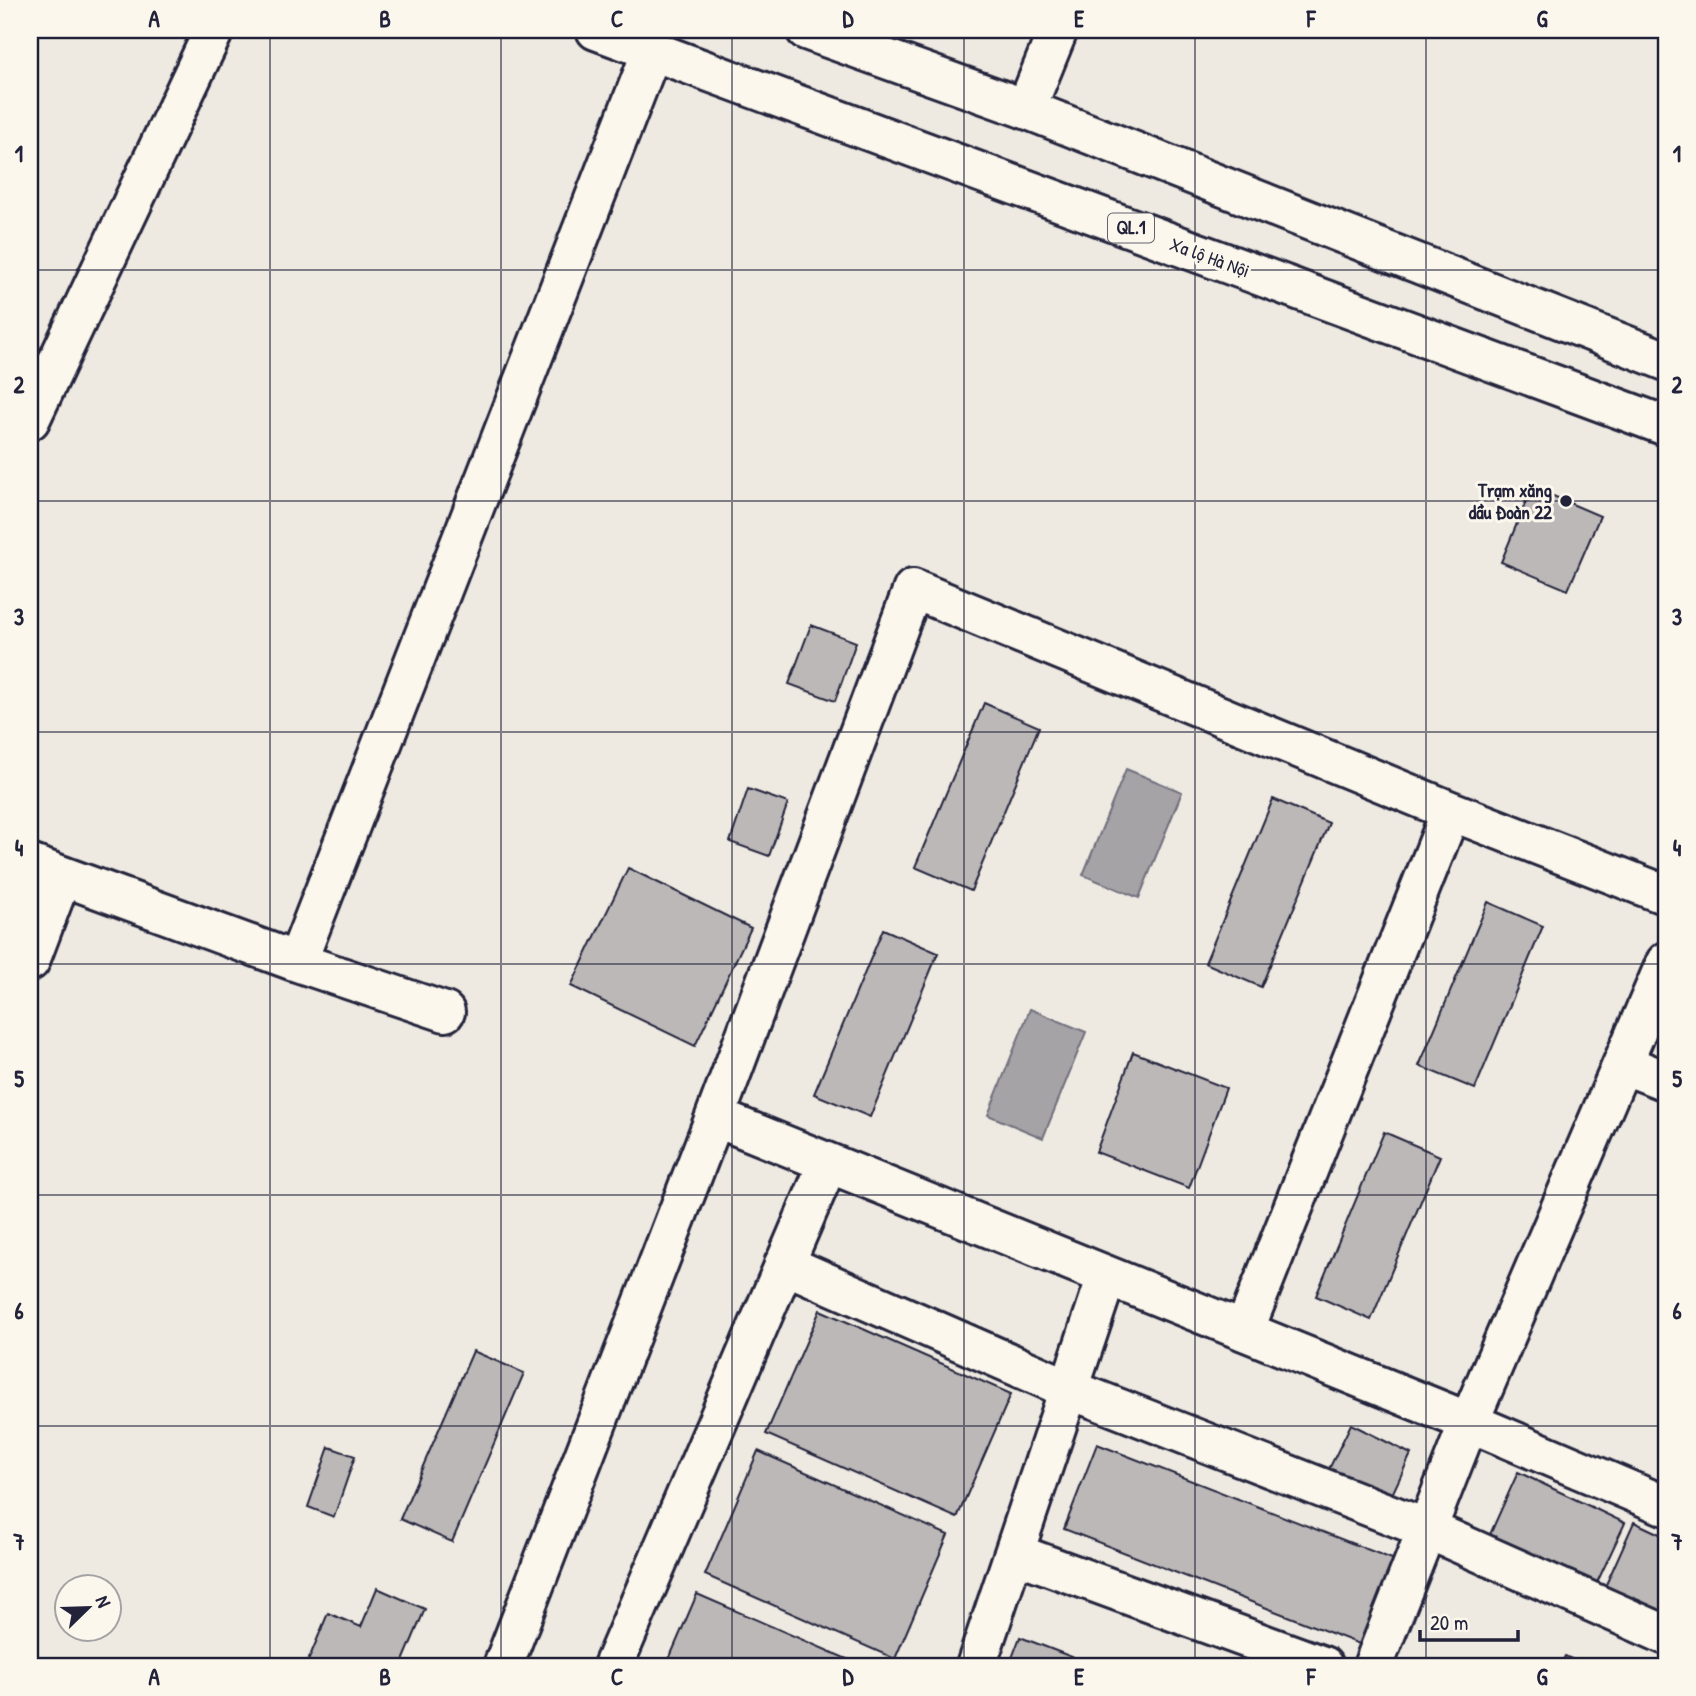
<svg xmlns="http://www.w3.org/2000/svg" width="1696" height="1696" viewBox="0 0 1696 1696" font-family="'Patrick Hand',sans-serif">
<rect width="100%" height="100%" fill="#eeeae2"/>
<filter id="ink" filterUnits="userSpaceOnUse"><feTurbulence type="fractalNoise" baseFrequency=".0143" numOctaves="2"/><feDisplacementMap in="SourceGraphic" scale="14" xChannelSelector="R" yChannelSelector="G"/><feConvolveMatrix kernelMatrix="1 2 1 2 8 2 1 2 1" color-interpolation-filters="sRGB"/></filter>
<g filter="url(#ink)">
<path fill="#a6a3a7" stroke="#716f7c" stroke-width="2" d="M1126,769L1182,792L1139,898L1083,875Z
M1030,1009L1086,1032L1043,1138L988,1115Z"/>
<path fill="#bcb8b8" stroke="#22223b" stroke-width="2" d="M1532,487L1600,516L1568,590L1501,562Z
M811,625L856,642L835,701L789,684Z
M984,703L1039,727L971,891L915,867Z
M748,789L788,803L769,856L730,842Z
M1273,799L1329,823L1261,987L1205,963Z
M628,868L751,928L695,1046L571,986Z
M1488,902L1543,926L1475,1089L1419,1066Z
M883,929L938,953L870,1117L814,1094Z
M1133,1052L1226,1088L1189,1188L1096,1152Z
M1384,1132L1440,1156L1371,1320L1316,1296Z
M820,1310L1011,1394L957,1518L766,1434Z
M473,1351L524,1373L452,1542L400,1519Z
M1351,1424L1411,1454L1389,1501L1328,1471Z
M1097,1444L1400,1562L1367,1647L1064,1529Z
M329,1447L355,1456L334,1517L308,1507Z
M758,1451L948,1535L895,1659L705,1575Z
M1518,1472L1625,1523L1595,1587L1488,1539Z
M1634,1522L1666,1537V1617L1604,1589Z
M377,1588L425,1609L401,1666H306L328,1613L361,1627Z
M697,1594L863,1666H666Z
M1020,1637L1095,1666H1009Z
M1565,1656L1586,1666H1560Z"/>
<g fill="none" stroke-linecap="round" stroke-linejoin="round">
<g stroke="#22223b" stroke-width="44">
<path id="minor" d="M1026,109L1058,30
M30,420L214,30
M30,864L297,962L445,1012
M30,961L62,876
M297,962L652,51
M1623,1064L1666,1081
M715,1117L913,589L1451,811L1666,895
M784,1264L1069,1389L1427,1529L1666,1635
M1244,1331L1451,811
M1014,1553L1323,1666
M503,1666L715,1117L1469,1422L1666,1506
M613,1666L828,1163
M976,1666L1107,1276
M1373,1666L1469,1422L1666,962"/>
</g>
<g stroke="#22223b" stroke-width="44">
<path id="highway" d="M596,30L1666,426
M806,30L1026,109L1666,361"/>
</g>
<use href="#minor" stroke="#fbf7ec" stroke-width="38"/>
<use href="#highway" stroke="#fbf7ec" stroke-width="38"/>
</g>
</g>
<path fill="none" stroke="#22223b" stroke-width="2" stroke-opacity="0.55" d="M270,30V1666M501,30V1666M732,30V1666M964,30V1666M1195,30V1666M1426,30V1666M30,270H1666M30,501H1666M30,732H1666M30,964H1666M30,1195H1666M30,1426H1666"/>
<circle fill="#22223b" stroke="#fbf7ec" stroke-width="2.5" cx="1566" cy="501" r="7"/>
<g text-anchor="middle" stroke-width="6" stroke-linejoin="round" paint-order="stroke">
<rect fill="#fbf7ec" stroke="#636270" stroke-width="2" x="1108" y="213.5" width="46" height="29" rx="5"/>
<g font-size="18" font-weight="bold" fill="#22223b">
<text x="1131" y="234">QL.1</text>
</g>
<g font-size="19" fill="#22223b" stroke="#fbf7ec">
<text transform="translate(1210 257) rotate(20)" y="7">Xa lộ Hà Nội</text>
</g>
<g font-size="19" font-weight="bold" fill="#22223b" stroke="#fbf7ec" text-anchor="end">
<text x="1552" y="497">Trạm xăng<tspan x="1552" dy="22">dầu Đoàn 22</tspan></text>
</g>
</g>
<rect width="1696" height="1696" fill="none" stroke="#fbf7ec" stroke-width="77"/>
<g transform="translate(88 1608) rotate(67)"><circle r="33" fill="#fbf7ec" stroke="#a4a2a5" stroke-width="2"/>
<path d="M0-5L12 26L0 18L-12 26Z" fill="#22223b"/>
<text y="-10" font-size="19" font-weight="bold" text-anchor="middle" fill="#22223b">N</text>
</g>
<path d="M1420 1630v10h98v-10" fill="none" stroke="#22223b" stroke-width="3.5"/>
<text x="1430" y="1630" font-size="21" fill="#22223b" stroke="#fbf7ec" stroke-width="5" paint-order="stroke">20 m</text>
<rect x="38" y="38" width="1620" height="1620" fill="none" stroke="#22223b" stroke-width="2.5"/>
<g font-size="23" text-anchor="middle" font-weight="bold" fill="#22223b">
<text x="154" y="27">A</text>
<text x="385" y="27">B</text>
<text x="617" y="27">C</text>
<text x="848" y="27">D</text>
<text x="1079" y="27">E</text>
<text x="1311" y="27">F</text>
<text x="1542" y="27">G</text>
<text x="19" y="162">1</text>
<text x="1677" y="162">1</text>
<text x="19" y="393">2</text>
<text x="1677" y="393">2</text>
<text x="19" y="625">3</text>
<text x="1677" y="625">3</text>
<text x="19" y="856">4</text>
<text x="1677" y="856">4</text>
<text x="19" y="1087">5</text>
<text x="1677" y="1087">5</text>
<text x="19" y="1319">6</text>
<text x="1677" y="1319">6</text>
<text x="19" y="1550">7</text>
<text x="1677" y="1550">7</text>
<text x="154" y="1685">A</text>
<text x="385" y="1685">B</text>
<text x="617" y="1685">C</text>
<text x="848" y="1685">D</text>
<text x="1079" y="1685">E</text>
<text x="1311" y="1685">F</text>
<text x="1542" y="1685">G</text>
</g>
</svg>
